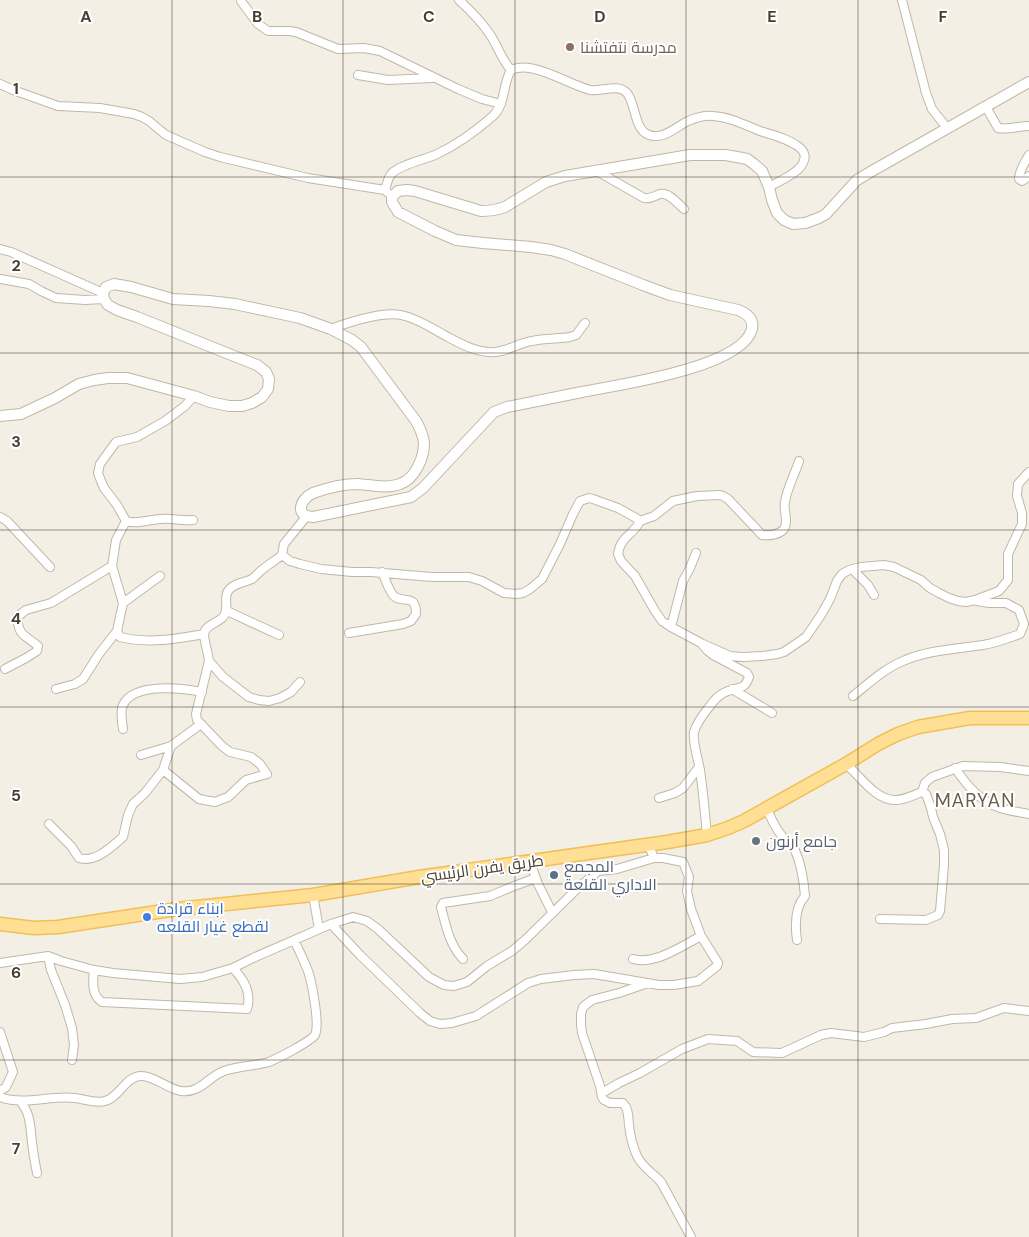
<svg xmlns="http://www.w3.org/2000/svg" width="1029" height="1237" viewBox="0 0 1029 1237" font-family="'DM Sans',Cairo,sans-serif">
<rect width="100%" height="100%" fill="#f4efe5"/>
<g fill="none" stroke-linecap="round" stroke-linejoin="round">
<g stroke="#c1b7a6" stroke-width="10">
<path id="minor" d="M459,0C471,11 482,22 491,36C498,47 502,60 511,70
M902,0L926,93L932,109L947,128
M241,1L258,24L268,31H289L296,32L338,49L364,48L380,51L458,89L482,99L501,104
M358,75L388,80L432,78
M0,84L13,90L58,106L100,108L134,114L142,117L149,121L166,135L205,152L220,157L308,178L385,190L388,193
M986,107L998,128C1008,130 1019,126 1029,126
M1029,155C1025,162 1019,171 1019,179L1022,181L1029,176
M595,170L644,198C652,199 654,196 660,194C669,192 678,204 684,209
M385,190C387,184 388,177 392,173C402,164 423,160 435,155C455,146 477,130 493,116C506,104 502,85 511,70C533,60 567,84 590,90C601,92 618,83 627,93C636,104 634,130 649,135C663,140 676,127 688,121C695,118 705,115 713,116C730,117 745,125 760,131C773,135 789,139 799,147C803,150 806,155 804,160C802,172 779,181 769,187
M0,249L11,252L103,293
M0,279L29,284L41,291L56,298L85,300L104,299
M331,329C349,322 386,310 405,316C420,320 433,329 446,336C459,343 473,351 489,352C504,354 517,343 532,341C545,338 558,339 570,337L576,335L585,323
M0,517L7,521L50,567
M306,517L284,544L282,555L290,561L300,564L321,569L352,572H371L432,577H469L482,581L504,593L516,594L523,593L530,589L542,579L560,544L573,514L580,501L589,498L593,499L618,508L636,518L640,521C633,536 621,535 618,554L621,561L635,576L655,611L662,621L671,627L701,643L708,651L713,655L747,673L749,677C744,691 739,686 728,691C722,693 717,697 713,702C706,711 697,721 694,732C692,740 698,759 700,770C703,791 705,813 707,835
M193,520C181,521 172,518 161,519C150,519 137,525 126,521L117,505L104,488L101,481L98,473L100,464L116,442L137,437L165,421L185,406L194,396
M126,521L116,540L112,566L123,603L117,631L120,637C148,644 176,639 204,634
M640,521L654,516L673,501L697,496L720,495L723,496L728,499L762,535C769,536 779,535 784,529C789,521 783,510 785,502C787,488 795,474 799,461
M853,570L868,585L874,595
M123,603L160,576
M227,611L279,635
M671,627L683,581L690,568L696,553
M349,633L403,624L411,621L416,614C416,594 405,603 395,597C390,594 385,578 382,572
M703,644L730,656L743,657L762,656L777,654L784,652L806,637L821,615L830,599L837,581L842,574L849,570L861,567L884,565L894,567L921,580L930,588L939,593L949,598L958,601L966,602L975,600L999,591L1008,580V554L1022,524V513L1017,496L1018,484L1029,472
M209,661L223,677L249,697L259,700L269,701L280,698L291,692L300,682
M5,669L26,658L37,651L38,646C24,634 19,637 17,617L26,610L51,603L112,566
M56,689L75,684L83,679L99,654L117,631
M732,689L772,713
M853,696C869,683 884,669 903,661C928,650 956,649 983,645C996,643 1008,638 1020,634L1024,624L1019,610L1006,603H989L977,601
M123,729C122,722 120,711 123,705C134,682 183,688 202,692
M141,755L171,746
M846,764C860,776 876,801 896,800C904,800 914,795 922,792L925,783L932,777L963,766L1000,767L1029,771
M955,768C965,783 981,802 998,807C1008,811 1019,812 1029,814
M163,770L199,799L215,802L228,797L246,780L267,774L260,764L251,757L230,752L222,746L201,724
M659,798L675,793L683,788L699,767
M767,809C771,818 775,828 782,836C785,839 788,841 791,844C800,855 804,882 805,896C794,908 795,926 797,940
M49,824L71,846L79,858C96,863 111,847 123,837L128,815L133,804L145,793L163,770L171,746L201,724L197,720L196,714L209,661C208,653 204,640 204,634C205,625 218,623 223,617C230,609 223,599 228,591C233,583 244,583 252,579C256,576 259,572 263,569C269,564 276,560 282,555
M530,862L538,884L552,912
M313,895L319,929
M880,919L926,920L938,915L940,911L944,865V850L940,834L933,817L931,808L926,794L922,792
M331,924L360,955L420,1013L430,1021L440,1024L452,1023L476,1016L528,983L541,979L574,975L594,974L659,985H674L698,981L717,966L718,963L701,936L691,909L687,891L689,877L683,862L663,858H654
M48,956L51,970L65,1005L72,1028L74,1045L72,1060
M463,959C449,944 446,926 441,907L443,903L490,896L514,886L536,878
M633,959C655,965 682,946 701,936
M0,963L48,956L61,961L94,970L113,973L180,979L202,977L233,968L253,958L331,924L353,917L367,921L378,929L429,977L444,985L454,986L467,982L487,966L512,951L525,940L579,887L598,871L617,869L654,858L648,844
M94,970C93,981 91,995 102,1002L247,1009C252,993 244,980 233,968
M648,983L619,993L592,1000L583,1007L581,1014V1025L582,1033L600,1086L602,1097L604,1100L610,1103H623C629,1109 628,1117 629,1125C630,1135 633,1147 637,1156C642,1167 653,1173 661,1182L691,1237
M0,1032L13,1072L6,1087L0,1091
M602,1093L619,1083L640,1073L682,1049L708,1039L737,1041L753,1052L782,1053L821,1035L831,1033L864,1037L884,1032L892,1028L926,1024L952,1019L976,1018L1004,1008L1029,1011
M0,1097C24,1106 50,1095 75,1098C85,1099 95,1104 105,1101C119,1098 126,1075 142,1076C154,1076 168,1089 181,1091C200,1094 209,1076 224,1071C239,1066 255,1066 269,1062C278,1058 310,1042 315,1035C320,1024 312,983 308,971C304,961 299,950 294,940
M20,1101C31,1114 30,1126 32,1142C33,1152 35,1163 37,1173"/>
</g>
<g stroke="#c1b7a6" stroke-width="12">
<path id="tertiary" d="M0,416L21,414L55,398L79,384L94,380L108,378H127L194,396L210,402L229,406H242L252,403L262,397L268,389L269,379L266,372L257,365L229,354L137,317L117,310L108,305L104,299L103,293L106,287L114,284L131,287L173,299L209,301L235,304L300,318L331,329L352,340L361,347L416,421C420,428 423,435 424,443C424,458 415,479 400,484C387,489 371,485 358,484C343,484 327,488 313,493C300,499 294,516 313,517L411,497L423,488L494,412L507,407C532,402 557,397 582,392C617,385 742,368 752,329C754,318 746,313 738,310L670,295L643,285L565,254L551,250L531,247L483,243L456,240L435,231L398,212L392,202V197L398,191L407,190L415,191L481,211C489,211 497,210 505,207L546,182L565,176L690,155H725L737,157L747,159L754,164L762,171L769,187L772,200L777,213L784,220L793,224L805,223L819,218L826,214L857,180L872,171L1029,82"/>
</g>
<g stroke="#f0c057" stroke-width="15">
<path id="primary" d="M0,924L34,928L58,927L177,909L313,895L419,877L667,842L707,835L728,828L744,821L846,764L878,744L898,734L918,727L970,718H1029"/>
</g>
<use href="#minor" stroke="#fff" stroke-width="8"/>
<use href="#tertiary" stroke="#fff" stroke-width="10"/>
<use href="#primary" stroke="#ffdf93" stroke-width="12"/>
</g>
<path fill="none" stroke="#473f34" stroke-width="1" stroke-opacity="0.55" d="M172,0V1237M343,0V1237M515,0V1237M686,0V1237M858,0V1237M0,177H1029M0,353H1029M0,530H1029M0,707H1029M0,884H1029M0,1060H1029"/>
<circle fill="#8d6e63" stroke="#fff" stroke-width="2" cx="570" cy="47" r="5"/>
<circle fill="#6b7280" stroke="#fff" stroke-width="2" cx="756" cy="841" r="5"/>
<circle fill="#5c6f8a" stroke="#fff" stroke-width="2" cx="554" cy="875" r="5"/>
<circle fill="#3f7fe0" stroke="#fff" stroke-width="2" cx="147" cy="917" r="5"/>
<g text-anchor="middle" stroke-width="4" stroke-linejoin="round" paint-order="stroke">
<g font-size="16" fill="#785e54" stroke="#fff" text-anchor="start">
<text x="580" y="53">مدرسة نتفتشنا</text>
</g>
<g font-size="16" fill="#5b616d" stroke="#fff" text-anchor="start">
<text x="766" y="847">جامع أرنون</text>
</g>
<g font-size="16" fill="#4e5e75" stroke="#fff" text-anchor="start">
<text x="564" y="872">المجمع<tspan x="564" dy="18">الاداري القلعة</tspan></text>
</g>
<g font-size="16" fill="#473f34" stroke="#fff">
<text transform="translate(482 868) rotate(-8)" y="6">طريق يفرن الرئيسي</text>
</g>
<g font-size="16" fill="#366cbe" stroke="#fff" text-anchor="start">
<text x="157" y="914">ابناء قرادة<tspan x="157" dy="18">لقطع غيار القلعه</tspan></text>
</g>
<g font-size="19" letter-spacing="1" fill="#6b5d4a" stroke="#fff">
<text x="975" y="807">MARYAN</text>
</g>
</g>
<g font-size="16" text-anchor="middle" font-weight="bold" fill="#473f34" stroke="#fff" stroke-width="4" stroke-linejoin="round" paint-order="stroke">
<text x="86" y="22">A</text>
<text x="257" y="22">B</text>
<text x="429" y="22">C</text>
<text x="600" y="22">D</text>
<text x="772" y="22">E</text>
<text x="943" y="22">F</text>
<text x="16" y="94">1</text>
<text x="16" y="271">2</text>
<text x="16" y="447">3</text>
<text x="16" y="624">4</text>
<text x="16" y="801">5</text>
<text x="16" y="978">6</text>
<text x="16" y="1154">7</text>
</g>
</svg>
